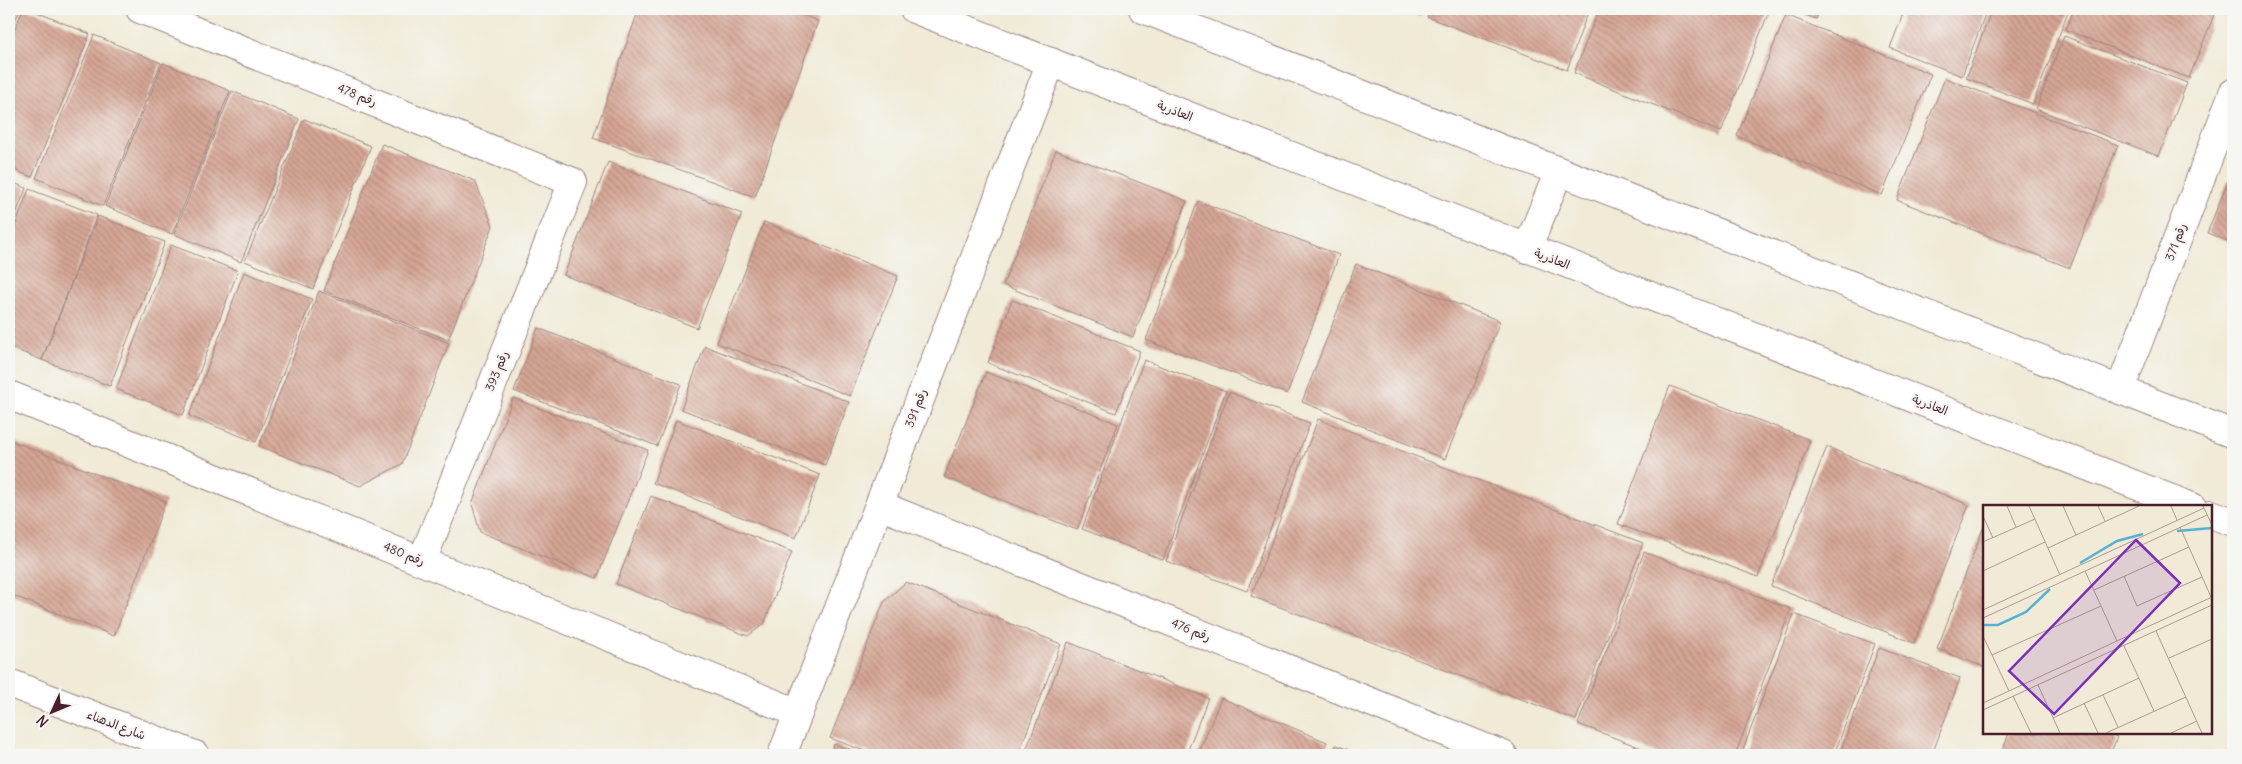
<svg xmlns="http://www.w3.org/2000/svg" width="2242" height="764" viewBox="0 0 2242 764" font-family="Delius,'Playpen Sans Arabic',sans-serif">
<defs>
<pattern id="building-back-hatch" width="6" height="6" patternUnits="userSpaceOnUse" patternTransform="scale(1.25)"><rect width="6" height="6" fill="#d6a695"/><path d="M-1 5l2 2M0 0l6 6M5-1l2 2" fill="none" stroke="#b0877a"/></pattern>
</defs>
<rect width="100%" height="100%" fill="#f6f6f2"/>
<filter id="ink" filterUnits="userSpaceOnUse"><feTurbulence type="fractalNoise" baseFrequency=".02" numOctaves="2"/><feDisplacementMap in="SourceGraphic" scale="10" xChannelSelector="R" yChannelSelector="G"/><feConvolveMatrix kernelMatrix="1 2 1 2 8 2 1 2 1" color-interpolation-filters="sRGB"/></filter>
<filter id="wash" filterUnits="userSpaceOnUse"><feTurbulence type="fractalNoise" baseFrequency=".0096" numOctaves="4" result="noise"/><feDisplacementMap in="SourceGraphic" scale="20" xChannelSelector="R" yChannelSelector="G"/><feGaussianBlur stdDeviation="1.12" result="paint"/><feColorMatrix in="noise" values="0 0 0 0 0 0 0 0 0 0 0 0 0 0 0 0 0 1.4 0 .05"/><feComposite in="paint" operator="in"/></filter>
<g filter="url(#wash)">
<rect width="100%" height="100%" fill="#f0ead6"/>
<g id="blocks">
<path fill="url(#building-back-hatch)" d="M9,9H20L9,36Z
M23,9H29L90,34L32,177L9,168V43Z
M639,9H785L818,21L755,197L593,138Z
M1403,9H1424L1421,16Z
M1431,9H1589L1567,70L1427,17Z
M1599,9H1770L1721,132L1574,73Z
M1790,9H1820L1816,19Z
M1905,9H1987L1962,76L1890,48Z
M1992,9H2069L2033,104L1966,78Z
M2074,9H2211L2214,15L2189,78L2066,30Z
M1786,15L1931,74L1882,195L1737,136Z
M94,35L161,63L103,206L36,178Z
M2064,36L2187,83L2159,156L2036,109Z
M163,63L230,91L172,234L105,206Z
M1945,78L2118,145L2070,268L1897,200Z
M232,91L299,119L241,262L174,234Z
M304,119L371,146L313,289L245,261Z
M382,144L475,181L493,226L448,340L324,291Z
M1056,150L1187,201L1133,337L1003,285Z
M608,162L742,214L697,328L564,275Z
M9,181L26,188L9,233Z
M2228,181L2233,183V243L2207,233Z
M29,189L97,215L42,360L9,347V242Z
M1198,201L1339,255L1287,394L1146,340Z
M98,216L165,242L110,386L42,360Z
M764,222L898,276L850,396L717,343Z
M171,245L238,271L183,415L116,389Z
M1356,264L1500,321L1445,459L1302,402Z
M244,272L312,299L256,442L189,416Z
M319,291L449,343L402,464L360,486L259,446Z
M1012,300L1140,351L1116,413L988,363Z
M538,328L681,384L657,446L514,391Z
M705,346L849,402L825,465L681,409Z
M1144,360L1226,391L1163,560L1082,529Z
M986,372L1118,424L1077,530L944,477Z
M1670,386L1810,440L1758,577L1618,524Z
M1229,392L1310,423L1247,591L1166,561Z
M513,398L648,450L597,578L480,532L472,504Z
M1318,419L1643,543L1576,720L1251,596Z
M676,420L820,475L796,538L653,483Z
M9,440L166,501L114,636L9,594Z
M1827,447L1969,505L1914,643L1771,586Z
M651,496L792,552L764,624L748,636L616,584Z
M1984,526V667L1937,649Z
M1644,552L1791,609L1735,755H1660L1578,724Z
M906,582L1061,644L1018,755H875L830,738L884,602Z
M1794,614L1875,644L1834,755H1741Z
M1068,642L1208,698L1186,755H1024Z
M1879,648L1960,678L1932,755H1839Z
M1221,698L1327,742L1321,755H1198Z
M2009,733H2106L2117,737L2110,755H2001Z
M834,744L861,755H830Z
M1336,745L1362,755H1332Z"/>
</g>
</g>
<g filter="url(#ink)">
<use href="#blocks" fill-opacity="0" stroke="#9d8480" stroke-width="1"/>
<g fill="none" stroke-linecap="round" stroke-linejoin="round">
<g stroke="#9d8480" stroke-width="30">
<path id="minor" d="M140,9L573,182L422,561
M2120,390L2233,93
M9,395L798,713
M879,505L1503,755
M782,755L1051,62"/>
</g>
<g stroke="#9d8480" stroke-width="30">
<path id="tertiary" d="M914,9L2192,507
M1143,9L2233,434
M1527,249L1559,171
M2211,514L2233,522
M9,683L195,755"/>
</g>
<use href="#minor" stroke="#fff" stroke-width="28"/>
<use href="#tertiary" stroke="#fff" stroke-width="28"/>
</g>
</g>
<g text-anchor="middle" stroke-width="4.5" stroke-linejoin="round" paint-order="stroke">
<g font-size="12" fill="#4a1f2b" stroke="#f6f6f2">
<text transform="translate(357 95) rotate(22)" y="4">رقم 478</text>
<text transform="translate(1175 111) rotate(21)" y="4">العاذرية</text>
<text transform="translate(2176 242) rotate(-69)" y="4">رقم 371</text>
<text transform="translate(1552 259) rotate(21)" y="4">العاذرية</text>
<text transform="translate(497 371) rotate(-68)" y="4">رقم 393</text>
<text transform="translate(1930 405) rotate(21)" y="4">العاذرية</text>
<text transform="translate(916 408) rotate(-69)" y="4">رقم 391</text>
<text transform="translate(404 554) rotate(22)" y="4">رقم 480</text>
<text transform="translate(1191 630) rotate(22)" y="4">رقم 476</text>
<text transform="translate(116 725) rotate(21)" y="4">شارع الدهناء</text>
</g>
</g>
<g transform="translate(1983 505)">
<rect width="229" height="229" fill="#f0ead6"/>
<path fill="none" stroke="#56b2d4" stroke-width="2.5" d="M194,26L229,23M97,58L134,36L160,29M0,120H15L43,107L67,84"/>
<path fill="none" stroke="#ae9992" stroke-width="1" d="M24,1L33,22M46,1L77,70M80,1L93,30M115,1L122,16M188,1L194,15M220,1L229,20M0,11L10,33M197,22L228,92M0,37L52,14M65,43L156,1M0,66L62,37M102,66L134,136M141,71L154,101L219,72M111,85L206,42M0,105L221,3M0,113L224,10M173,126L219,228M0,131L26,186M141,141L171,206M9,150L118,101M186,153L229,134M55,180L77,228M120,190L135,222M30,191L48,228M0,198L229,92M101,198L115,228M0,205L229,100M70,213L156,173M123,228L203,192M188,228L214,216"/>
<path fill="#7b2cbf" fill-opacity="0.15" stroke="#7b2cbf" stroke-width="2.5" d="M153,35L197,78L71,209L26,166Z"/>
<rect width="229" height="229" fill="none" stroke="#4a1f2b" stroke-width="2.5"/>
</g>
<rect width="2242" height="764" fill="none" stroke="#f6f6f2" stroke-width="30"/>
<g transform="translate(52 712) rotate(226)" stroke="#f6f6f2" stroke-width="4" paint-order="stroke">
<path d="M0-4L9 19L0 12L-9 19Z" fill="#4a1f2b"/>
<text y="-8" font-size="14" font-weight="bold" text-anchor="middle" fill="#4a1f2b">N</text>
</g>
</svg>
